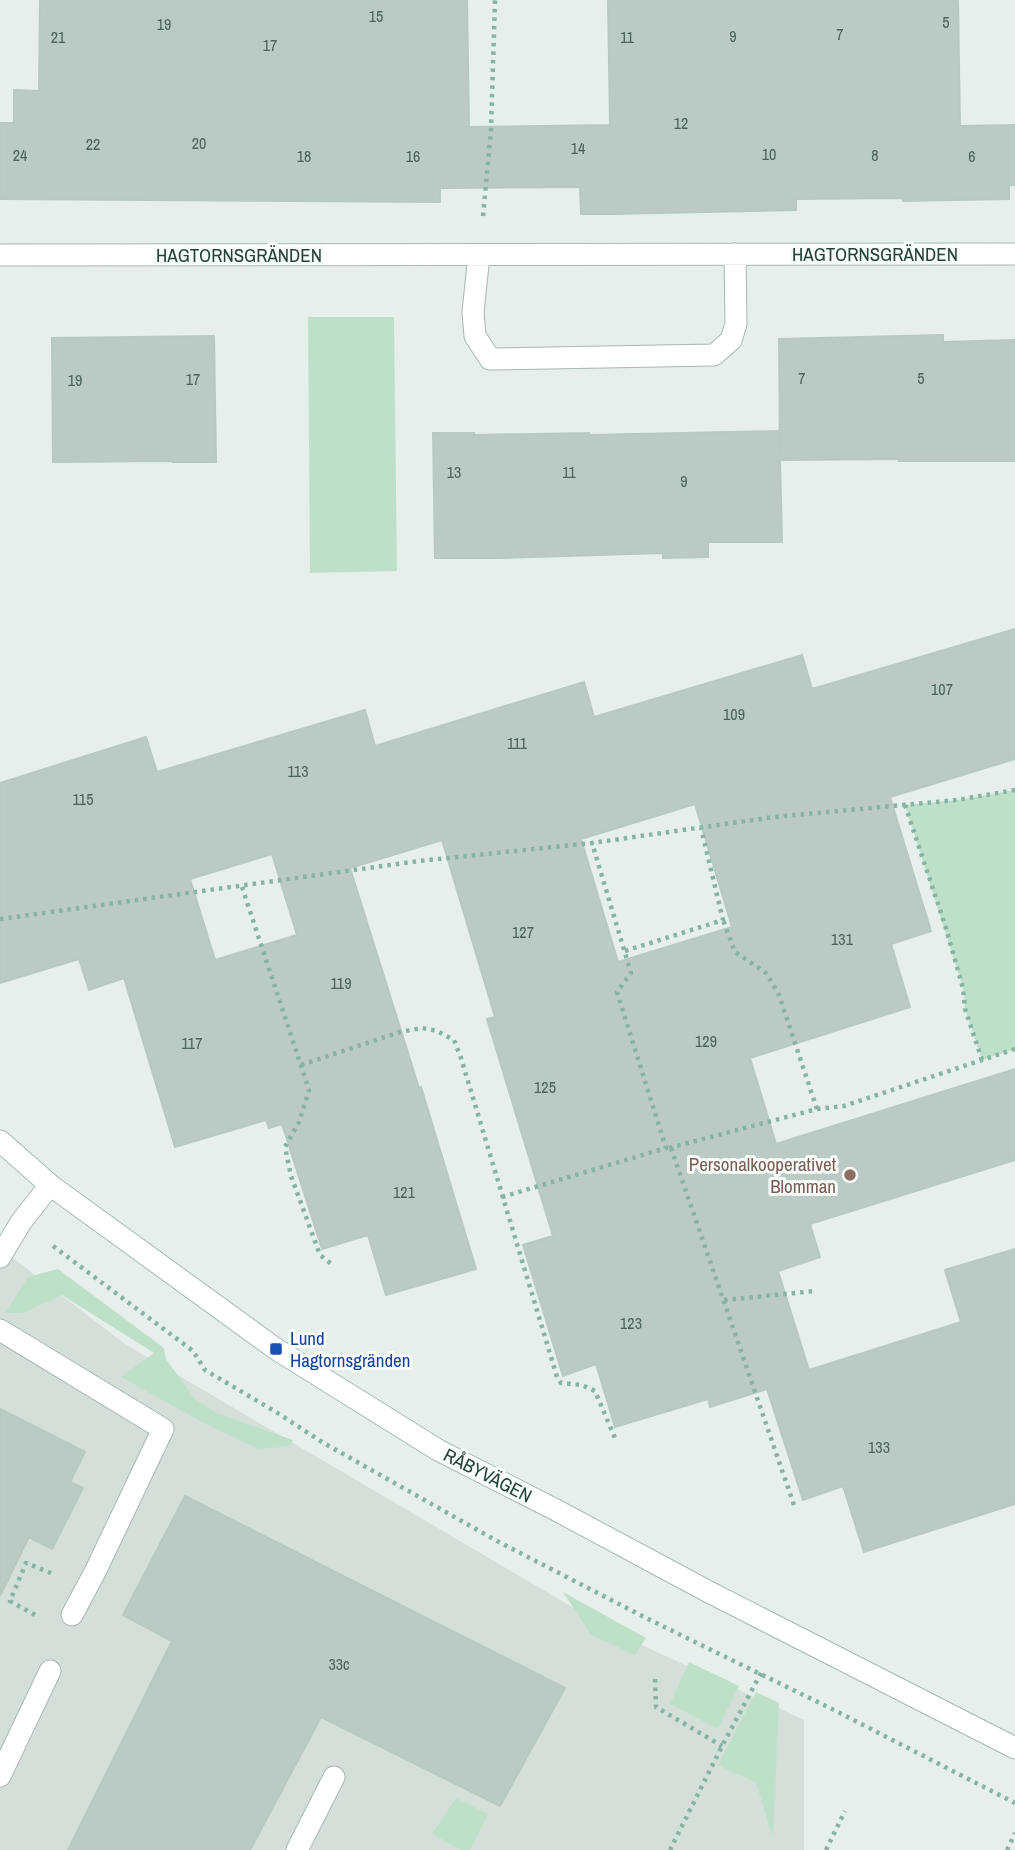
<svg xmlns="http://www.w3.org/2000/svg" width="1015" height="1850" viewBox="0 0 1015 1850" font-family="'Archivo Narrow',sans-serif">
<rect width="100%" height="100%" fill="#e6efeb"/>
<path fill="#d4dfda" d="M0,1248L125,1344L618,1634L804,1720V1850H0Z"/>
<path fill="#bfe0c8" d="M308,317H394L397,571L310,573Z
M1015,790V1049L982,1060L965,1009L963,988L905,805L957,800Z
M58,1269L164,1348L166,1359L195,1399L219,1414L293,1440L289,1446L258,1449L200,1421L121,1377L154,1353L62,1295L23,1313H5L28,1277Z
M563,1592L646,1638L635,1655L591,1635Z
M689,1662L739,1686L718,1729L670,1704Z
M756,1692L779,1703L773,1837L756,1783L718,1765Z
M456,1798L488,1814L470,1850H461L432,1834Z"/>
<path fill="#bbcac4" stroke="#b8c9c2" stroke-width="2" fill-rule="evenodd" d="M40,0H467L469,127L610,125L608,0H958L960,126L1015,125V185H1009V199L903,201V198L796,199V210L613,214H581L580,187L440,188V202L0,199V123H14V90L39,91Z
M943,335V342L1015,340V461H899V459L780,460L782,542H708V557L663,558V553L498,558H435L433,433H474V435L589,433V435L780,431V455L779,339Z
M214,336L216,462H173V461L53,462L52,338Z
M1015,629V759L890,797L931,931L891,944L910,1007L750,1058L776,1144L1015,1069V1160L810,1224L820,1257L778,1271L809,1370L961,1322L945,1270L1015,1249V1504L864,1552L843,1486L803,1500L767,1389L710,1407L708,1399L615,1427L596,1364L563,1376L523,1245L553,1236L487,1019L495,1017L442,840L350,868L419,1088L421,1087L476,1269L386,1295L368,1235L322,1249L282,1124L269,1128L266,1120L175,1147L124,978L89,990L79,959L0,983V783L146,737L157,772L365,710L375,746L584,682L594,717L802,655L812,689ZM695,804L732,927L618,962L581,839ZM272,854L297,935L215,960L190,879Z
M0,1409L85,1452L70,1482L83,1488L52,1549L29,1537L0,1596Z
M185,1496L565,1688L500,1806L321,1717L250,1850H68L172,1641L123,1615Z"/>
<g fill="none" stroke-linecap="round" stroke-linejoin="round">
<g stroke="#a8b8b2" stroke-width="23">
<path id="lane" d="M0,1257L21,1222L50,1185
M0,1330L163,1429L95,1572L72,1615
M0,1776L50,1671
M297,1850L334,1777"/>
</g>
<g stroke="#a8b8b2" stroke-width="23">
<path id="street" d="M0,255L1015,254
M479,255L473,312L475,336L490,359L714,355L731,340L736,324L735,254"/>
</g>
<g stroke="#a4bbb3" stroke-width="23">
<path id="secondary" d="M0,1141L50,1185L276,1349L438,1450L556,1510L709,1592L1015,1748"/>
</g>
<path stroke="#86b3a5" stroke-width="4.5" stroke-dasharray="3.5 5" stroke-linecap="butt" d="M483,216L491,130L495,0
M905,805L945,925L963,988L965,1009L982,1060
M242,887L309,1090L299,1122L285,1147L291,1176L320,1255L334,1266
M0,919L419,861L592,843L774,817L957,800L1015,790
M625,951L723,920L701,828
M301,1065L400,1032L422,1028L437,1031L454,1040L461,1058L557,1377L561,1383L582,1385L595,1391L615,1438
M817,1109L844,1106L1015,1049
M669,1148L817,1109L779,995L766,973L735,952L723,920
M671,1148L795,1508
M502,1197L666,1148L617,992L631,973L592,843
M53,1246L193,1351L205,1370L276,1412L322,1442L497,1541L648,1619L836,1711L1015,1803
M724,1300L815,1291
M35,1615L10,1601L26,1563L51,1573
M655,1679L656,1707L722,1746
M670,1850L722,1746L761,1673
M826,1850L845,1811
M1007,1850L1015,1833"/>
<use href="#lane" stroke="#fff" stroke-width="21"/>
<use href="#street" stroke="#fff" stroke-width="21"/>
<use href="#secondary" stroke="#fff" stroke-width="21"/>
</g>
<circle fill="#8d6e63" stroke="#f7fbf9" stroke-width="2.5" cx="850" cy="1175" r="7"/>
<rect fill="#1a4fb4" stroke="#f7fbf9" stroke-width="2.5" x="269" y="1342" width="14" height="14" rx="3.5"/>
<g text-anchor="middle" stroke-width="6" stroke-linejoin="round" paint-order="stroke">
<g font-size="16" fill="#4a645c">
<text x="376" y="22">15</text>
<text x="946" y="28">5</text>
<text x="164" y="30">19</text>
<text x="840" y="40">7</text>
<text x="733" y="42">9</text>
<text x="58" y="43">21</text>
<text x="627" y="43">11</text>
<text x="270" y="51">17</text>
<text x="681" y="129">12</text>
<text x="199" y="149">20</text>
<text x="93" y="150">22</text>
<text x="578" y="154">14</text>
<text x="769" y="160">10</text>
<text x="20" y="161">24</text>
<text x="875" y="161">8</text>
<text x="304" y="162">18</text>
<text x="413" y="162">16</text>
<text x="972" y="162">6</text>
<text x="802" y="384">7</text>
<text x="921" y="384">5</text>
<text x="193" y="385">17</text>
<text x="75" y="386">19</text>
<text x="454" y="478">13</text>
<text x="569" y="478">11</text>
<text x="684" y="487">9</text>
<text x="942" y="695">107</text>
<text x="734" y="720">109</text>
<text x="517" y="749">111</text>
<text x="298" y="777">113</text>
<text x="83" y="805">115</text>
<text x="523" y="938">127</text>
<text x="842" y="945">131</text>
<text x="341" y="989">119</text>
<text x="706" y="1047">129</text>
<text x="192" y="1049">117</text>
<text x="545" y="1093">125</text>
<text x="404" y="1198">121</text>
<text x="631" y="1329">123</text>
<text x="879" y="1453">133</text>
<text x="339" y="1670">33c</text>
</g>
<g font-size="19" fill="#24423a" stroke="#f7fbf9">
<text x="875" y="261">HAGTORNSGRÄNDEN</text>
<text x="239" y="262">HAGTORNSGRÄNDEN</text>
<text transform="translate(488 1475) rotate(27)" y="7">RÅBYVÄGEN</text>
</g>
<g font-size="19" fill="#785e54" stroke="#f7fbf9" text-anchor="end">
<text x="836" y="1171">Personalkooperativet<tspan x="836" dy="22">Blomman</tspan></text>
</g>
<g font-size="19" fill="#164399" stroke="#f7fbf9" text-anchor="start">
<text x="290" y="1345">Lund<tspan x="290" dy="22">Hagtornsgränden</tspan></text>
</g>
</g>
</svg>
